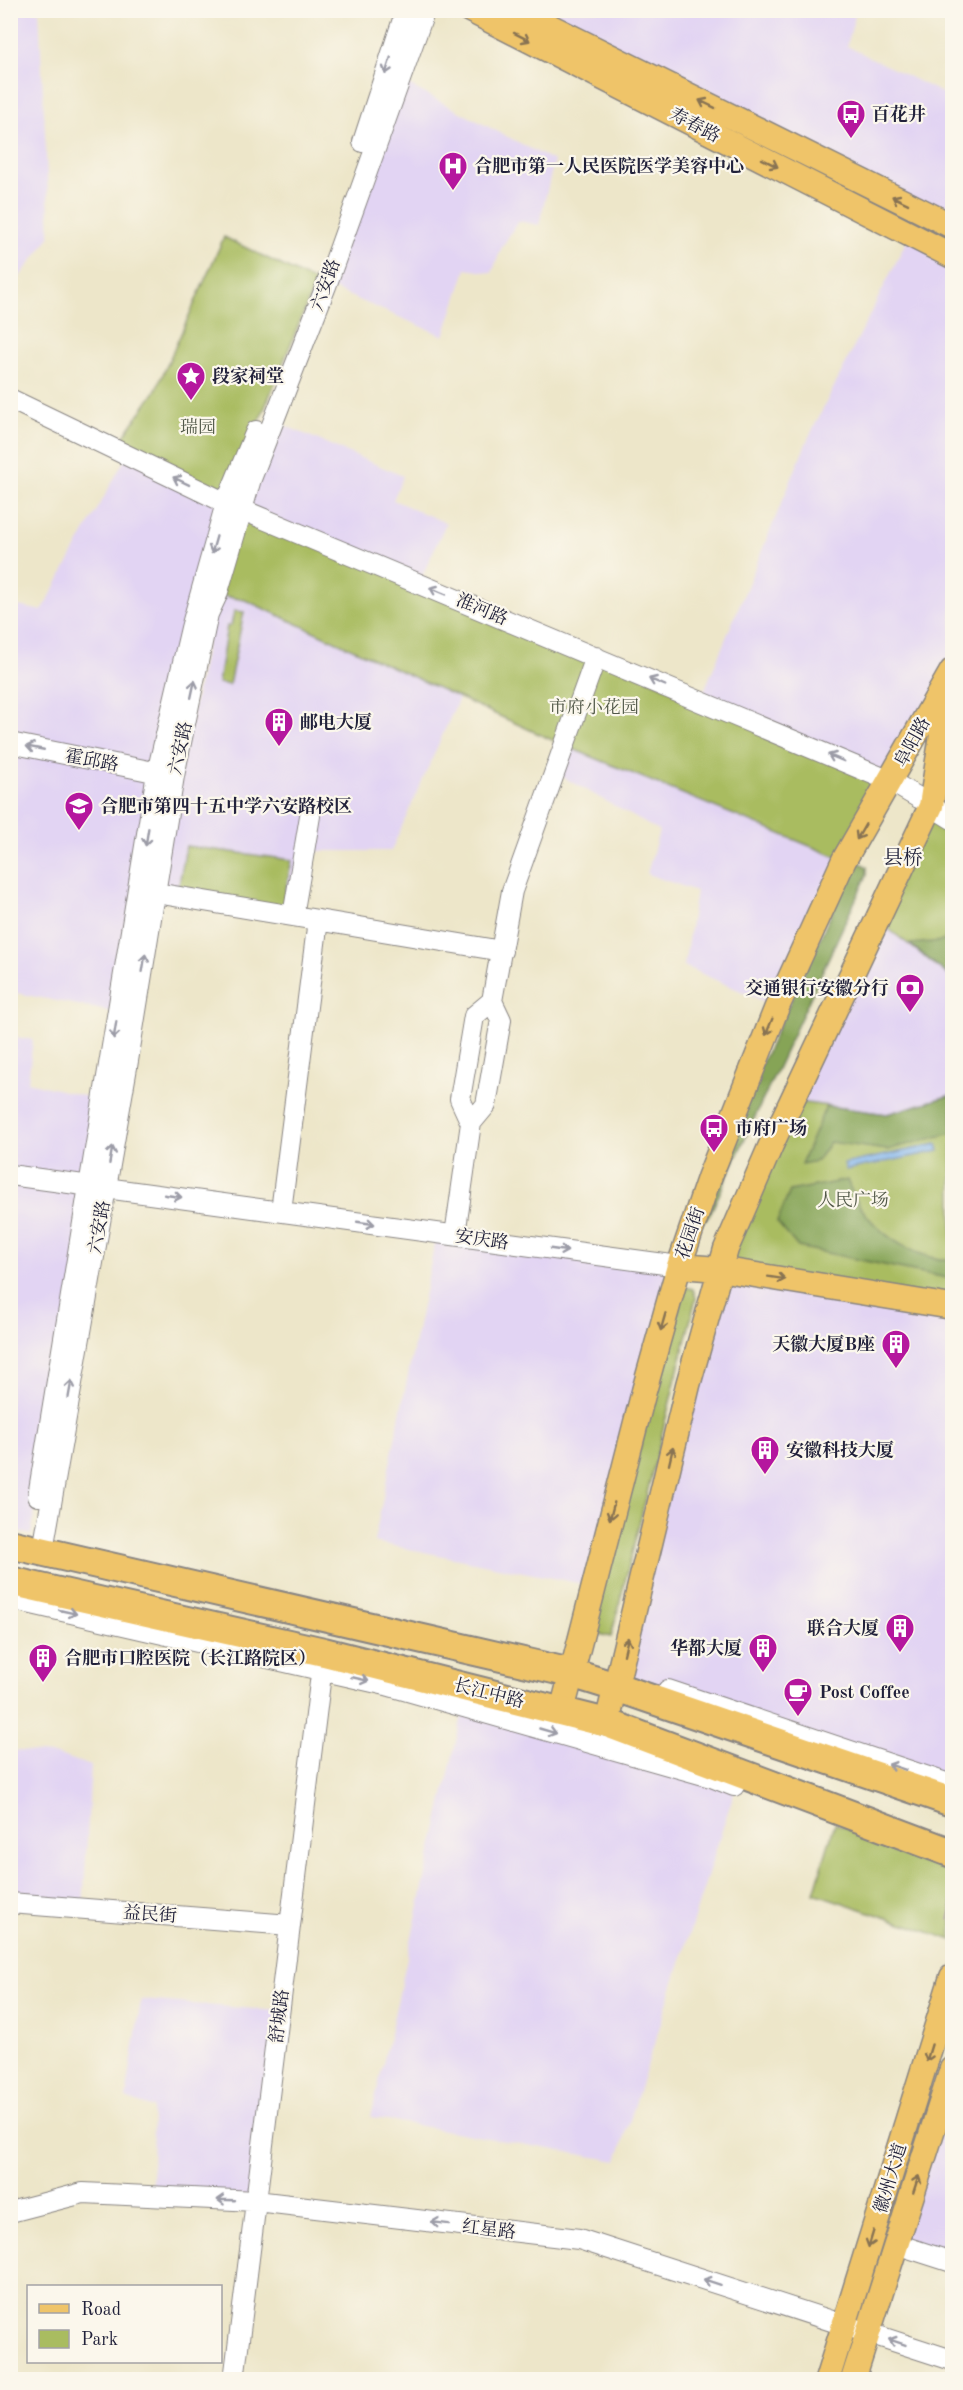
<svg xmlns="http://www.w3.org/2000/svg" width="963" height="2390" viewBox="0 0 963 2390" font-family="'Old Standard TT','Noto Serif SC',serif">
<rect width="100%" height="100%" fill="#fbf7ec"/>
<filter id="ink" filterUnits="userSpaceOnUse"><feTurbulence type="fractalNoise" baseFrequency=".0167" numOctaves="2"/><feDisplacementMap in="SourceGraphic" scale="12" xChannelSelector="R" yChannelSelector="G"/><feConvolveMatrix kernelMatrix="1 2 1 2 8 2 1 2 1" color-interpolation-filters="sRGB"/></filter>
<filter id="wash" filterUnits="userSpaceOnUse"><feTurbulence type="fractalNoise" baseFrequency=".008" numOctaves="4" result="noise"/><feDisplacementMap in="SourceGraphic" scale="24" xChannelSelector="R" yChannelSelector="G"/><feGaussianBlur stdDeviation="1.35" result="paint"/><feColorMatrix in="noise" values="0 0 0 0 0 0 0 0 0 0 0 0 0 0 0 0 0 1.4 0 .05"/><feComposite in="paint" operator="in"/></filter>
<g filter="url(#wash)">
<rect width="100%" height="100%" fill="#ede6c9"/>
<path fill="#e2d4f3" d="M11,10L39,11L50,237L11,288Z
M517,11H856L847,46L952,98V226Z
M399,80L554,161L539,225L518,221L501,249L492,273L466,269L444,336L326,286Z
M910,234L952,256V671L890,781L700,701L808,439Z
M274,421L403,476L393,500L446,523L419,583L242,509Z
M127,455L226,503L118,1013L11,992L10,644L18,606L42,611Z
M217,595L245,600L459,698L391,851H317L293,916L155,893Z
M563,745L844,860L777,1007L684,966L696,891L647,874L659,831L554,772Z
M877,920L952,978V1095L887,1114L792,1101Z
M10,1036L33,1040L28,1082L104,1101L31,1535L10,1530Z
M437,1233L679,1266L593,1586L374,1542Z
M719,1269L952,1307V1785L619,1677Z
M464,1707L736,1786L617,2161L371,2117Z
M10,1750L59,1755L91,1766L83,1909L11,1903Z
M141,2000L279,2011L256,2201L152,2197L153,2108L126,2098Z
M933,2129L952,2135V2262L896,2244Z"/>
<path fill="#a9bc60" stroke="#666f4e" stroke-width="1.5" d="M224,237L316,282L226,503L115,449L156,390Z
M242,509L890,781L844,860L563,745L245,600L217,595Z
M234,611L244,612L229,685L218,683L227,626H231Z
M931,806L952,819V978L877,920Z
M186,846L292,860L282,909L178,890Z
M952,1095V1307L719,1269L792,1101L887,1114Z
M685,1287L693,1289L696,1298L611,1637L588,1631Z
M835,1823L952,1868V1940L814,1893Z"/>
<path fill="#86a456" stroke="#546348" stroke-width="1.5" d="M855,863H861L867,867V875L709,1216L702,1222L694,1208Z
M952,916V978L910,944L944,941Z
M952,1095V1133L887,1150L830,1142L817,1161L801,1164L826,1106L887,1114Z
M847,1180C864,1226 904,1256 952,1261V1279L798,1247L777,1222L790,1191Z"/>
<path fill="#7fb4ed" stroke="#506b94" stroke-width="1.5" d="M937,1144L939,1151L846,1170L844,1164Z"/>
</g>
<g filter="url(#ink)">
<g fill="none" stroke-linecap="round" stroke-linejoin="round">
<path stroke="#c4bfad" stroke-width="20" stroke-dasharray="20 10" stroke-linecap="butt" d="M944,1908L952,1910"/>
<g stroke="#888482" stroke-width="22">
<path id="minor" d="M363,142L406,10
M10,399L226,503L890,781L919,798
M10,743L169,775
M931,806L952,819
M144,891L502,951
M293,916L310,816
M471,1123L486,1105L501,1020L492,1001
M10,1175L679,1266
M281,1211L318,920
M455,1235L471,1123L460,1099L474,1016L492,1001L512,891L596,657
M38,1496L157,773L191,628L226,503L256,431
M43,1550L127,1067L174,776L208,614L217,595L251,479L326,286L425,10
M10,1599L386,1685L714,1778L734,1786
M668,1690L952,1785
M10,1903L290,1925
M10,2212L83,2193L256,2201L579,2239L952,2360
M896,2244L952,2262
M234,2380L323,1658"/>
</g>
<g stroke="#888482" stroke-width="27">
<path id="major" d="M470,10L952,256
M517,10L952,226
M679,1266L719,1269L952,1307
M562,1711L644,1391L679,1266L709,1178L777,1007L844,860L952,671
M607,1723L688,1385L726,1249L771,1145L931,806L943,728L952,708
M827,2380L952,1977
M853,2380L952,2069"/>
</g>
<g stroke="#888482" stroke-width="32">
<path id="highway" d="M10,1544L571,1673L616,1687L952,1802
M10,1581L324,1652L607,1723L952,1853"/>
</g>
<use href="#minor" stroke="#fff" stroke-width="20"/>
<use href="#major" stroke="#efc469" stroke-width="24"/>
<use href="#highway" stroke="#efc469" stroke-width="28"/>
</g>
<defs><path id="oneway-shaft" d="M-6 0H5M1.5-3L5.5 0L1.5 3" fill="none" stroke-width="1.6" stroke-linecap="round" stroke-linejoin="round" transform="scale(1.5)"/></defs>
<g stroke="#887352">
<use href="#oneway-shaft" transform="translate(522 37) rotate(27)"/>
<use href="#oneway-shaft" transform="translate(707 104) rotate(-154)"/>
<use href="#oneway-shaft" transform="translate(770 163) rotate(27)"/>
<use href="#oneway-shaft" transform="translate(900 200) rotate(-154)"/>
<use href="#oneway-shaft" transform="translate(861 832) rotate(120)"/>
<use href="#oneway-shaft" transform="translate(769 1027) rotate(112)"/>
<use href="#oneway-shaft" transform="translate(777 1278) rotate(9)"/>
<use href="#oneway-shaft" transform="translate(663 1322) rotate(106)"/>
<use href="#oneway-shaft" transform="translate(671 1456) rotate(-77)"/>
<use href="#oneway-shaft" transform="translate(612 1511) rotate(105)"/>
<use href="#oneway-shaft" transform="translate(626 1646) rotate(-77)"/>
<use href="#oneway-shaft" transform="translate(929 2053) rotate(107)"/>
<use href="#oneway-shaft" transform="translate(916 2184) rotate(-72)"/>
<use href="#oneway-shaft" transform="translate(871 2239) rotate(107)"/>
</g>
<g stroke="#9c9ca7">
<use href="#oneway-shaft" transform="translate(388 66) rotate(108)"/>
<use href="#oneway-shaft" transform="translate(181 481) rotate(-154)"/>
<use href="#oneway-shaft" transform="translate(214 545) rotate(106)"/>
<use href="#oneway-shaft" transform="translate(438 591) rotate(-157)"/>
<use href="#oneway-shaft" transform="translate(657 682) rotate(-157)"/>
<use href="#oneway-shaft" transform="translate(193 689) rotate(-78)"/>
<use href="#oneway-shaft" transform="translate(35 748) rotate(-169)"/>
<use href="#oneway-shaft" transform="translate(836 758) rotate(-157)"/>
<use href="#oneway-shaft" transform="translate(147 837) rotate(99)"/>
<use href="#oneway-shaft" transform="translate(144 963) rotate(-81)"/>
<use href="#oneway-shaft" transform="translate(115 1030) rotate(99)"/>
<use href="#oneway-shaft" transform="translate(111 1155) rotate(-80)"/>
<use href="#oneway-shaft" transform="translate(173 1196) rotate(8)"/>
<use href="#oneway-shaft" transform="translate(366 1223) rotate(8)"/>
<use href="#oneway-shaft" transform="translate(559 1250) rotate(8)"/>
<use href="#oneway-shaft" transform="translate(70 1389) rotate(-80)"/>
<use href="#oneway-shaft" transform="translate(68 1612) rotate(13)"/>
<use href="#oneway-shaft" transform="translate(360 1679) rotate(13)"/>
<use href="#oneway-shaft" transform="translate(548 1731) rotate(16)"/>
<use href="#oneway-shaft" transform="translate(897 1767) rotate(-161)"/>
<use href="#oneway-shaft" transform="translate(226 2200) rotate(-178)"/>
<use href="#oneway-shaft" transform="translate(440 2223) rotate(-173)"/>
<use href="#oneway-shaft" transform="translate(712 2282) rotate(-162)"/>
<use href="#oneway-shaft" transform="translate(897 2342) rotate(-161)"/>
</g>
</g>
<defs>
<g id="bus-pin" transform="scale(1.5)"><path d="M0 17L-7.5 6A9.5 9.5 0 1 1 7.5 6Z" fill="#b5179e" stroke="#fbf7ec"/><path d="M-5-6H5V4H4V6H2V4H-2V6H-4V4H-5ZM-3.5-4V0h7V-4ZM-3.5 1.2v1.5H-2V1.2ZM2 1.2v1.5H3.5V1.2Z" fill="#fff"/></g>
<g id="hospital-pin" transform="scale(1.5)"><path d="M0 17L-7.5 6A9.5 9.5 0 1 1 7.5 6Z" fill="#b5179e" stroke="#fbf7ec"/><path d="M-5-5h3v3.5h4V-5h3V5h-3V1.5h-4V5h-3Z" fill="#fff"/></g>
<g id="sight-pin" transform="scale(1.5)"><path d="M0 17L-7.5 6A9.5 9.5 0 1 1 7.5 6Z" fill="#b5179e" stroke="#fbf7ec"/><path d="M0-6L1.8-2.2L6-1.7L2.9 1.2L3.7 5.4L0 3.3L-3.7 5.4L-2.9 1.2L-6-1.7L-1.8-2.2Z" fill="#fff"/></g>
<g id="building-pin" transform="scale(1.5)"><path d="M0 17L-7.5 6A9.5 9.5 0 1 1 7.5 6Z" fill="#b5179e" stroke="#fbf7ec"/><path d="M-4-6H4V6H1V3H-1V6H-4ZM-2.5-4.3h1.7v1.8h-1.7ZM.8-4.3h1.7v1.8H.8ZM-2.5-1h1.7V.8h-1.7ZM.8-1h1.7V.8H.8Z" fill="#fff"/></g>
<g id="school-pin" transform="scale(1.5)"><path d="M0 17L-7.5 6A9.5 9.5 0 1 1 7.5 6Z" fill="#b5179e" stroke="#fbf7ec"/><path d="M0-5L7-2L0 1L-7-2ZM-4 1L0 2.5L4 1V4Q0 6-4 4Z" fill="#fff"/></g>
<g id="bank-pin" transform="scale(1.5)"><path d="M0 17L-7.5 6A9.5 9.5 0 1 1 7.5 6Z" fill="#b5179e" stroke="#fbf7ec"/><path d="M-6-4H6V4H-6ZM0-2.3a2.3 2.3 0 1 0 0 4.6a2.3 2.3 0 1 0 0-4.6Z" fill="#fff"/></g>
<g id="cafe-pin" transform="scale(1.5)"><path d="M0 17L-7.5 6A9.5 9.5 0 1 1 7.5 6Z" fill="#b5179e" stroke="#fbf7ec"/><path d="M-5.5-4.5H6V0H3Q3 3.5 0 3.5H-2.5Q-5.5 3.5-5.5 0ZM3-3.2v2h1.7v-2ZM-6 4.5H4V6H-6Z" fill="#fff"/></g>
</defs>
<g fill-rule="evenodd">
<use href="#bus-pin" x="851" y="114"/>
<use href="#hospital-pin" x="453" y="166"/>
<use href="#sight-pin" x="191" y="376"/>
<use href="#building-pin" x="279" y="722"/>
<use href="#school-pin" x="79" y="806"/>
<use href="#bank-pin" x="910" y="988"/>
<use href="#bus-pin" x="714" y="1128"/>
<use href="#building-pin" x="896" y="1344"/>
<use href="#building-pin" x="765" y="1450"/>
<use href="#building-pin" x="900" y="1628"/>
<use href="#building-pin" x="763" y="1648"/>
<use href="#building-pin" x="43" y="1658"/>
<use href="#cafe-pin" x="798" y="1692"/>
</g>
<g text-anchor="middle" stroke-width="4.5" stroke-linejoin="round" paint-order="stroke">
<g font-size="18" font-weight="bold" fill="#22223b" stroke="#fbf7ec" text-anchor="start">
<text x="872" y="120">百花井</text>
<text x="474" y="172">合肥市第一人民医院医学美容中心</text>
<text x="212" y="382">段家祠堂</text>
<text x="300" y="728">邮电大厦</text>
<text x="100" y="812">合肥市第四十五中学六安路校区</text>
<text x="889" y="994" text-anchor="end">交通银行安徽分行</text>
<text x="735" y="1134">市府广场</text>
<text x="875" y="1350" text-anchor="end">天徽大厦B座</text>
<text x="786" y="1456">安徽科技大厦</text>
<text x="879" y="1634" text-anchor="end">联合大厦</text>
<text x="742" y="1654" text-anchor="end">华都大厦</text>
<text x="64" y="1664">合肥市口腔医院（长江路院区）</text>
<text x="819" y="1698">Post Coffee</text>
</g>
<g font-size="18" fill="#22223b" stroke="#fbf7ec">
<text transform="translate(695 125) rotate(27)" y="6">寿春路</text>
<text transform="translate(325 285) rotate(-70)" y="6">六安路</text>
<text transform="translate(482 609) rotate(23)" y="6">淮河路</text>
<text transform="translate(912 742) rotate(-61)" y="6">阜阳路</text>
<text transform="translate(180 748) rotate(-78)" y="6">六安路</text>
<text transform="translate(92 760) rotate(11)" y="6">霍邱路</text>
<text transform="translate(99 1227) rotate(-80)" y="6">六安路</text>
<text transform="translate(690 1233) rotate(-71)" y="6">花园街</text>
<text transform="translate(482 1239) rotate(8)" y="6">安庆路</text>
<text transform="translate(489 1693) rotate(14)" y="6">长江中路</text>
<text transform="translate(150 1914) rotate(4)" y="6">益民街</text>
<text transform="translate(279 2016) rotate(-83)" y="6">舒城路</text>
<text transform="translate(890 2178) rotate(-73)" y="6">徽州大道</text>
<text transform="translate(489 2229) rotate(7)" y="6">红星路</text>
</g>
<g font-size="18" fill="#515848" stroke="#fbf7ec">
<text x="198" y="433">瑞园</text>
<text x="594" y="713">市府小花园</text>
<text x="853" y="1206">人民广场</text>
</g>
<g font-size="20" fill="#22223b" stroke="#fbf7ec">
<text x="903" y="864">县桥</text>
</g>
</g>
<rect width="963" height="2390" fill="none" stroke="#fbf7ec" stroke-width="36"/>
<rect x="27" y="2285" width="195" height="78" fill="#fbf7ec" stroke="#a4a2a5" stroke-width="1.5"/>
<rect x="39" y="2304" width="30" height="9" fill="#efc469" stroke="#a4a2a5" stroke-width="1.5"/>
<text x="81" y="2315" font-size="18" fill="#22223b">Road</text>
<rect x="39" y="2330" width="30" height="18" fill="#a9bc60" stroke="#a4a2a5" stroke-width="1.5"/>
<text x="81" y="2345" font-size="18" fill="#22223b">Park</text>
</svg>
